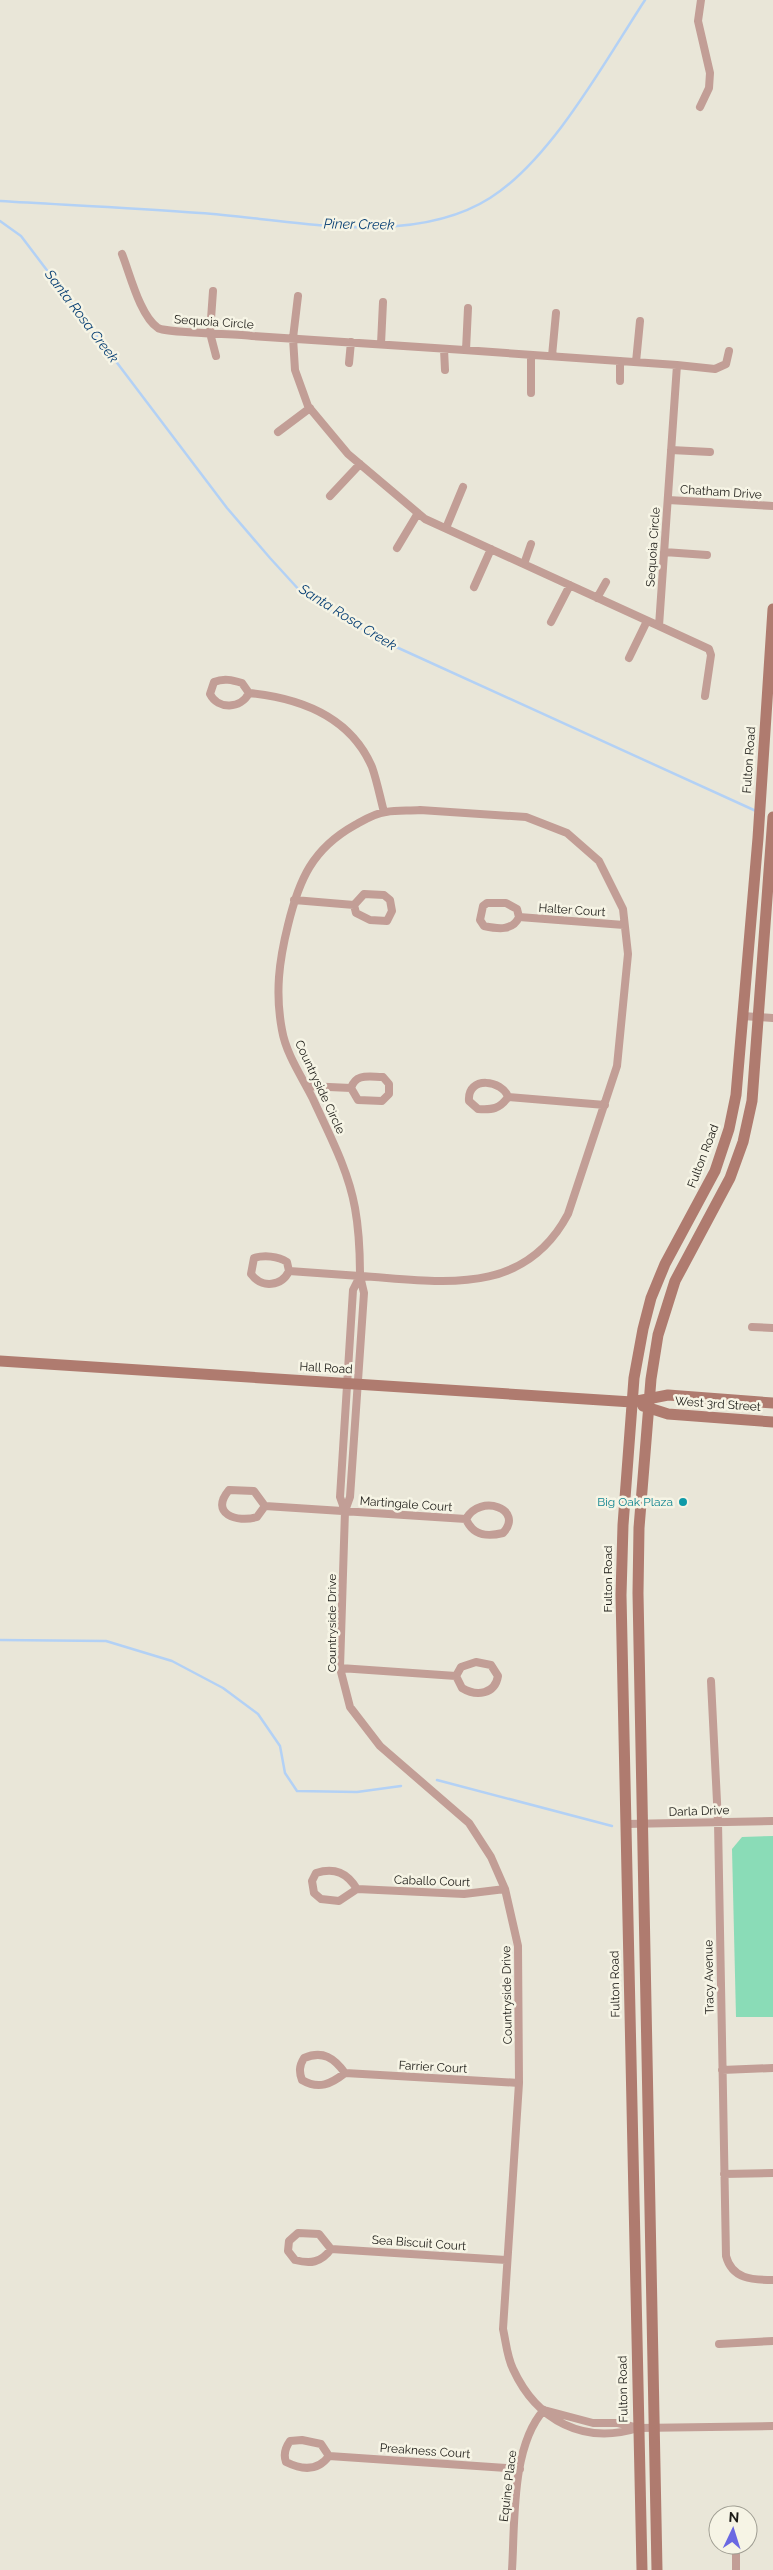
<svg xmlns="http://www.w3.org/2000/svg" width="773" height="2570" viewBox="0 0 773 2570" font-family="Raleway,sans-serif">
<rect width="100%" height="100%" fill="#e9e6d8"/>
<path fill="#8adcb7" d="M773,1836V2017H736L732,1849L742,1837Z"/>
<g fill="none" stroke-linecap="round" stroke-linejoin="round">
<path stroke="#b3d1f5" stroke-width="2.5" d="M0,201C67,205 134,208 200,213C289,219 410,249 490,198C552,159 605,61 645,0
M0,221L21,236L227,508L270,558L301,592L343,619L394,646L756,811
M0,1640L106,1641L172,1661L223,1688L258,1714L280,1746L285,1773L297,1791L357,1792L401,1786
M437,1780L612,1826"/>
<path stroke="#c29e96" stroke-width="8" d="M700,107L709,88L710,73L698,21L701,0
M122,254C130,274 140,316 158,328C166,333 237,334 252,336C394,345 535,355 677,365L659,626L425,519L348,454L308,406L295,370L293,338L298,296
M213,291L210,333L216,356
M381,344L383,302
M444,349L445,370
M466,350L468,308
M552,356L556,313
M636,362L640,321
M349,363L351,342
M677,365L715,369L726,364L729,351
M620,381V361
M531,393V355
M278,432L310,408
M671,450L710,452
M330,496L360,464
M668,500L773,506
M446,528L463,487
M397,548L418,513
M664,552L707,555
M524,564L531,544
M474,587L491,549
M597,598L606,582
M551,622L570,585
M659,626L709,649L711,655L705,696
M629,658L647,621
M249,693C241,709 218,710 210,694L214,682C224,678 232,680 242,683L249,693C299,698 350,716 372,767C377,781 380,797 384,812
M420,810L526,817L567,833L599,861L623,909L628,954L617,1066L568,1214C523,1299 439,1281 360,1276C360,1253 359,1230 355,1208C348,1169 329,1134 313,1099C302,1077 286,1054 282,1030C275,993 279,961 288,925C299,880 312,849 355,825C364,820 375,813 386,812C397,810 409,811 420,810Z
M294,900L354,905L356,913L370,920L387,921L392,911L390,900L384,895L364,894L354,905
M519,917C513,931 498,929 484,926L480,920L483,906L487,903H506L517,909L519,917L624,925
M743,1016L773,1018
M307,1086L351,1088L358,1100L382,1101L389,1094V1084L383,1077C369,1077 356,1073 351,1088
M508,1097C500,1109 492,1110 478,1109L469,1101C467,1075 503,1080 508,1097L605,1105
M289,1271C282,1286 262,1289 251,1274L254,1258C264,1255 278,1256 287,1262L289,1271L360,1276
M360,1276L364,1293L350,1497L345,1511L340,1668L350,1707L380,1746L469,1823L491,1857L505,1889L518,1946L519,2083L503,2329C506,2342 507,2357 513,2369C537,2421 584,2445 638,2428
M752,1327L773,1328
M265,1506L257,1517C237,1523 209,1514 229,1490L254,1491L265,1506L466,1519C473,1536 487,1537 503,1533C525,1509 480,1493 466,1519
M345,1511L340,1497L353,1290L360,1276
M340,1668L456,1676L462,1688C477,1697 495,1694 498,1676L491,1665L476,1662L461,1667L456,1676
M711,1681L718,1822L726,2256C732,2279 752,2280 773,2280
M626,1824L773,1821
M357,1889L339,1901L321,1899L314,1893L312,1881L316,1873C335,1867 347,1873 357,1889L464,1894L505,1889
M722,2070L773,2068
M345,2073C331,2084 319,2090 302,2080C299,2072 299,2066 304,2058C323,2050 334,2058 345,2073L519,2083
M724,2174L773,2173
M331,2249C321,2263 310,2264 295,2260L288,2251L289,2241L298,2233L319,2234L331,2249L506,2260
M719,2344L773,2341
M544,2410L593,2423H618L638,2428L773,2426
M329,2456C318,2471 302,2470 286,2462C283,2454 285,2448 290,2441L302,2440L321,2444L329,2456L520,2469
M512,2570C515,2523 511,2446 544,2410
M736,2570V2545"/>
<path stroke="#af7b6f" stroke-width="11" d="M0,1361L632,1402L668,1395L773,1403
M643,1406L668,1414L773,1422
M642,2570L621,1595L623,1525L634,1378L643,1329L651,1298L665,1264L715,1171L729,1129L736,1095L758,838L773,609
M657,2570L638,1593L639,1528L651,1379L658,1335L675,1281L730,1178L743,1142L752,1101L773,817"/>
</g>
<circle fill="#0f9aa8" stroke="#f6f4e5" stroke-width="2" cx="683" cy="1502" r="5"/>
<g text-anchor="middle" stroke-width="5" stroke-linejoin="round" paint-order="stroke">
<g font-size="12" fill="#1c1b16" stroke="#f6f4e5">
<text transform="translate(214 322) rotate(4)" y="4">Sequoia Circle</text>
<text transform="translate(721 492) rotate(4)" y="4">Chatham Drive</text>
<text transform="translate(653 547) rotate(-86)" y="4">Sequoia Circle</text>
<text transform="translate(749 760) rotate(-86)" y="4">Fulton Road</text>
<text transform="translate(572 910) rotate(4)" y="4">Halter Court</text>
<text transform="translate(320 1087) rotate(65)" y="4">Countryside Circle</text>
<text transform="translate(703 1156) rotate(-69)" y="4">Fulton Road</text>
<text transform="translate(326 1368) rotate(3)" y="4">Hall Road</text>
<text transform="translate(718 1404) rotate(4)" y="4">West 3rd Street</text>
<text transform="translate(406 1504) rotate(4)" y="4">Martingale Court</text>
<text transform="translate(608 1579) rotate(-90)" y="4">Fulton Road</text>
<text transform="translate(332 1623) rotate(-90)" y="4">Countryside Drive</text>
<text transform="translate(699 1811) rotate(-2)" y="4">Darla Drive</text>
<text transform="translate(432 1881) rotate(2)" y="4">Caballo Court</text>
<text transform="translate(709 1977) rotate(-91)" y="4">Tracy Avenue</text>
<text transform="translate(615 1984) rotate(-91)" y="4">Fulton Road</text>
<text transform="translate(507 1995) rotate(-91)" y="4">Countryside Drive</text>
<text transform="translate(433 2067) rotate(3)" y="4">Farrier Court</text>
<text transform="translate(419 2243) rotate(4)" y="4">Sea Biscuit Court</text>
<text transform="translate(623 2389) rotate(-91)" y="4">Fulton Road</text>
<text transform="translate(425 2451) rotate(4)" y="4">Preakness Court</text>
<text transform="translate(508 2486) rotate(-83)" y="4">Equine Place</text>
</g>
<g font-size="12" fill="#0d838f" stroke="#f6f4e5" text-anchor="end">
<text x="673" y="1506">Big Oak Plaza</text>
</g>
<g font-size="14" font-style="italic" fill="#0a4175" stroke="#f6f4e5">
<text transform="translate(359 224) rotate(1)" y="5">Piner Creek</text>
<text transform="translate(82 316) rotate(53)" y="5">Santa Rosa Creek</text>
<text transform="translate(348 617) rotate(32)" y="5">Santa Rosa Creek</text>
</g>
</g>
<g transform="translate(733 2530) rotate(4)"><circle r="24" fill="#f6f4e5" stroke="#9f9d92"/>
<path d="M0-4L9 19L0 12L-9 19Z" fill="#6a68e2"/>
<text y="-8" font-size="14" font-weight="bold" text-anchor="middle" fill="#1c1b16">N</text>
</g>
</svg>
